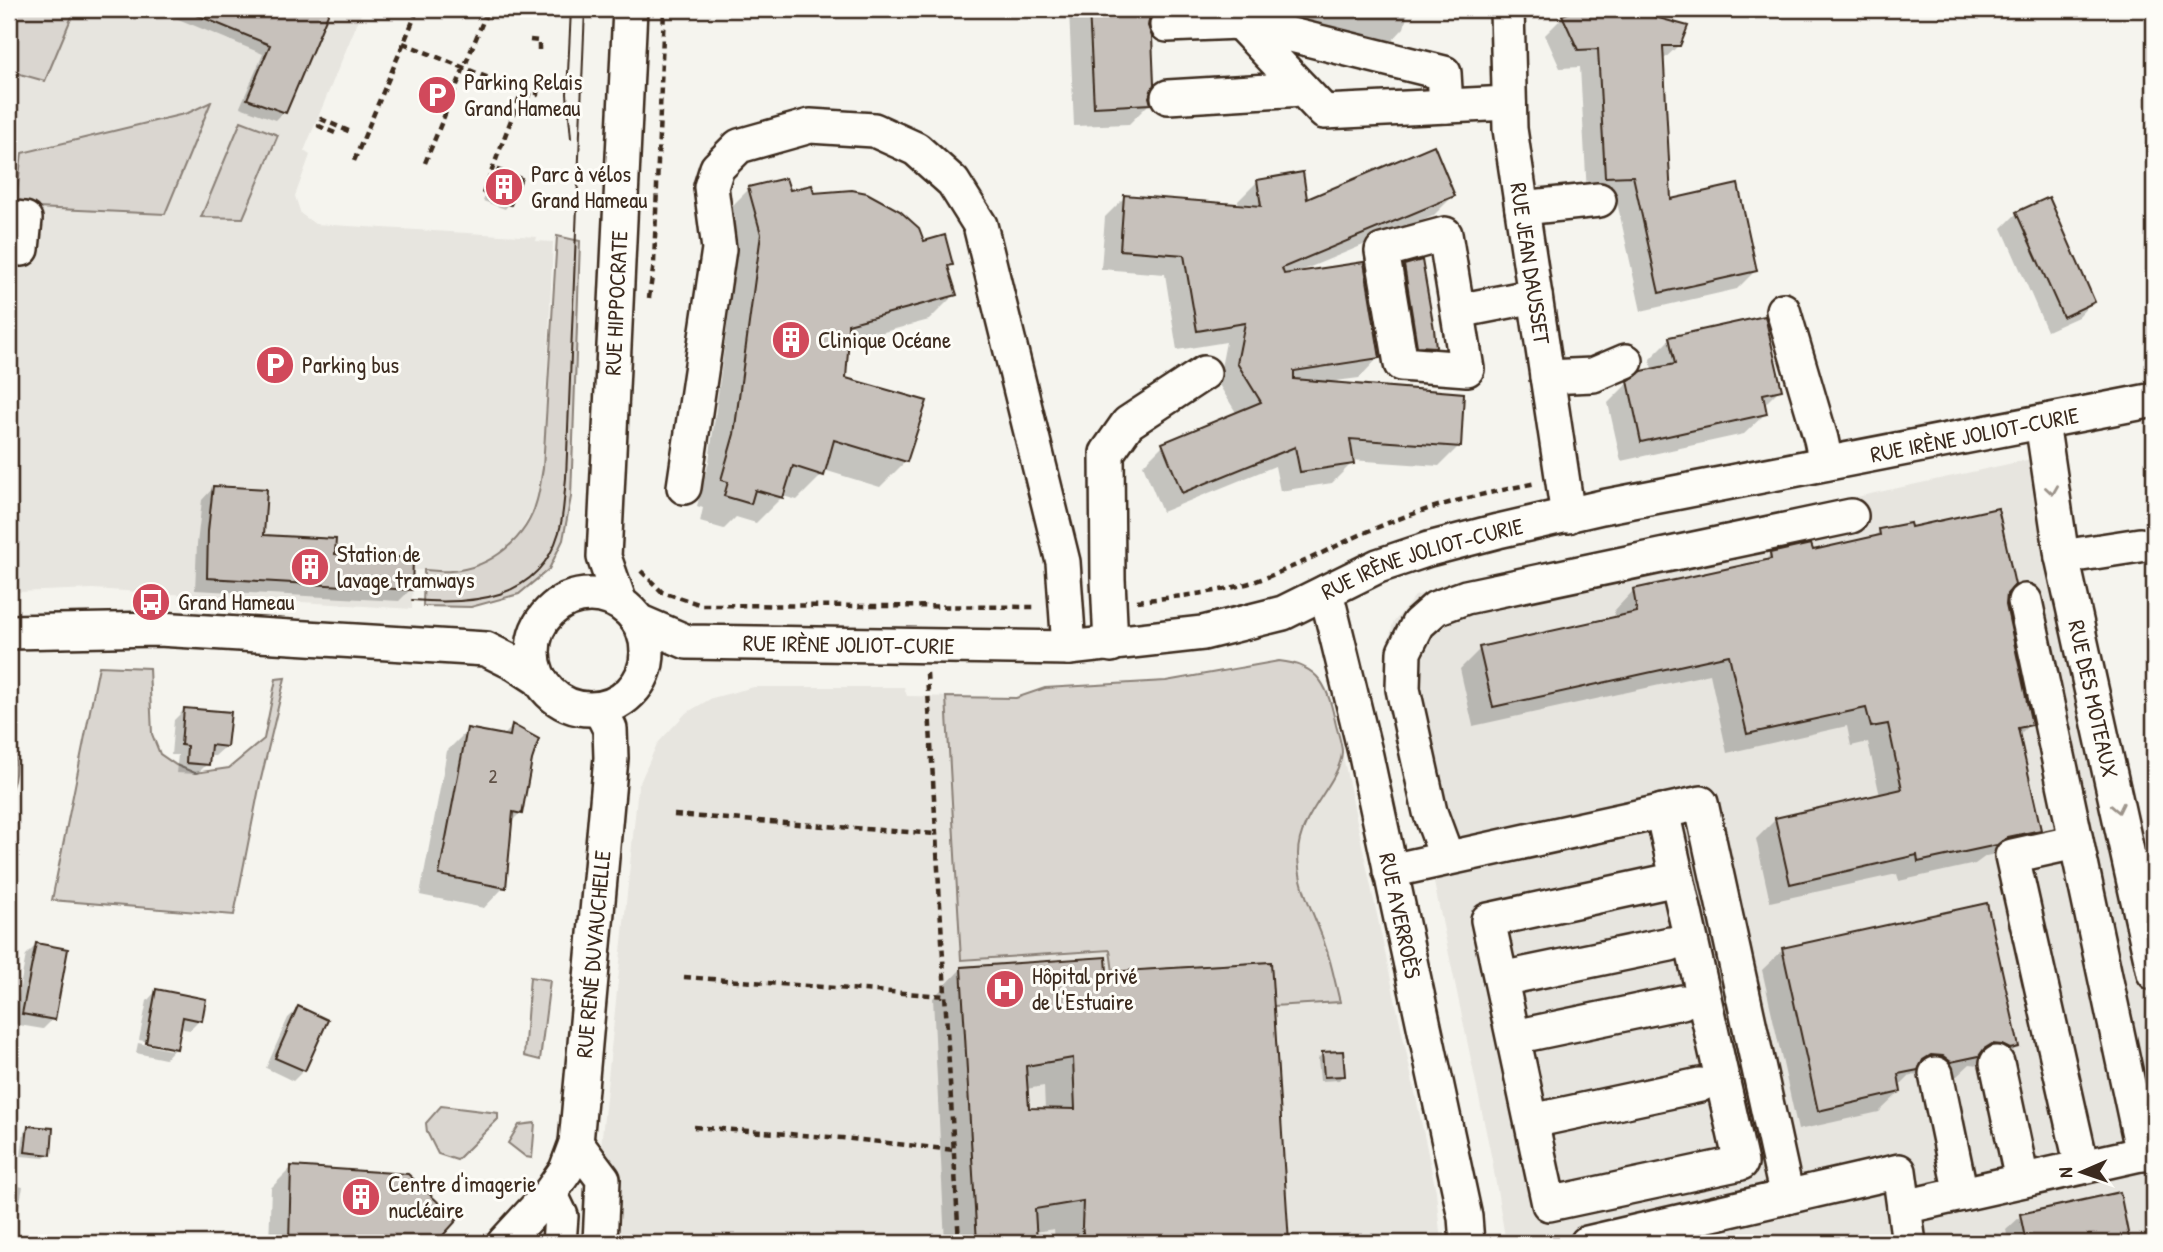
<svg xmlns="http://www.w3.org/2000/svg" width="2163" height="1252" viewBox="0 0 2163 1252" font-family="'Patrick Hand',sans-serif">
<rect width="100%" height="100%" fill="#f5f4ee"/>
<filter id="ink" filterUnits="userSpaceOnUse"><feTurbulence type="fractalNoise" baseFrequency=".0143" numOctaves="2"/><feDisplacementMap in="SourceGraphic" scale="14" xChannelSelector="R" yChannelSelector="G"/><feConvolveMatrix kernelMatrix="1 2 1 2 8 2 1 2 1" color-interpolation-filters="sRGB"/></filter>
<g filter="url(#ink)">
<path fill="#e7e5df" d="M9,9H363L304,151L310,155L295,196L301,214L315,224L537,237L536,241L553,242L543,468L537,501L518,537L502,553L478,566L451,571L413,570L412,609L93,589L17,592L15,586H9Z
M2036,458L2154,909V1243H1506L1492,1160L1386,653L1393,623L1415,596L1450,585Z
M1279,661L1299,664L1307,668L1322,681L1330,695L1436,1191L1441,1243H591L638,787L657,744L686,713L712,698L754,687H904L907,696L1016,698L1045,688L1166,681Z"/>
<path fill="#dad6d0" stroke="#8a8077" stroke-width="2" d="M16,9H75L45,81L9,71Z
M211,102L165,214L15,207L22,153L188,113Z
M241,121L278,135L243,218L201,217Z
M557,236L580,241L571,497L563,540L549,569L519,594L471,607L423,606L424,570C433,570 442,572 451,571C491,568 527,539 537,500C540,490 541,478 543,468Z
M1279,661C1321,665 1328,688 1336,725C1338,733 1342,744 1342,752C1340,783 1298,815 1298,854C1298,889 1315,914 1325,945C1332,964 1335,983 1340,1002L1273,1006L1270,962L1113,972L1110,950L961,960L946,697L1016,698L1045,688L1166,681Z
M99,666L149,668L152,734L160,754L176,765L195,773L229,768L264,739L276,679L285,678L260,783L234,915L52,900Z
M530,977L550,980L540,1060L524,1056Z
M441,1106L498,1113V1119L457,1160L438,1154L427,1132L426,1123Z
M535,1123L532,1158L526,1157L508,1143L519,1125Z"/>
<path fill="#b4aca4" stroke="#84786e" stroke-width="2" d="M9,722C14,745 21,773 9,793Z"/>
<path fill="#0003" fill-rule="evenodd" d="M154,9H328L284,112L276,120L240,107L263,54Z
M1069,9H1149L1146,27L1149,104L1129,124L1074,126Z
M1248,9H1409L1404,28L1389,44Z
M1587,9H1609L1679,45L1662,61L1670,201L1755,271L1737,289L1641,311L1615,193L1587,194L1580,67L1560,68L1545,35L1563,17Z
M498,171L519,179L509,204L505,209L483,201L494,175Z
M1258,181L1306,201L1453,196L1433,216L1296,273L1379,357L1359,378L1328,382L1459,446L1439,466L1351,460L1352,463L1332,483L1280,491L1275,466L1162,512L1143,465L1163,445L1237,414L1218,383L1226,342L1177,350L1165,274L1101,269L1105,217L1125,197L1239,206L1238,201Z
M749,189L813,195L923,243L951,264L947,268L955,294L929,320L846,342L844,380L906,461L880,487L824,470L822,475L797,500L783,496L756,523L736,517L724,529L700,522L703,508L697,506L709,461L736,260L723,215Z
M2017,213L2093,301L2078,317L2047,331L2002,228Z
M1405,267L1434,347L1425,356L1409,354L1396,276Z
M1670,339L1780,389L1763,406L1765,414L1744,434L1621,461L1608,403L1629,382L1652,370L1650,359Z
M214,487L262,536L333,555L411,589L399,601L195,590L197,544L202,500Z
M1909,529L2005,594L2004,605L2030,724L2018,736L2039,829L2019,849L1986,856L1975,864L1899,881L1897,874L1770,902L1756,839L1776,819L1880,796L1868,742L1851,746L1847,726L1727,753L1710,674L1473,726L1460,669L1480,649L1615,619L1614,611L1633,591L1762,563L1771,554L1811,552L1872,539L1880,531Z
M185,709L226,746L215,756H208L207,764L197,774L176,773L178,755H171L174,720Z
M512,727L530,759L520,813L510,823L504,887L484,908L420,895L447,751L468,730L502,737Z
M36,945L53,1019L43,1029L13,1024L26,955Z
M1783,950L2017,1047L1997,1067L1970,1064L1957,1076L1930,1082L1922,1076L1910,1075L1899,1086L1900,1092L1879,1112L1798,1130L1762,970Z
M1269,964L1287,1243H1055L1054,1229L1035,1232L1036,1243H945L933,998L962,968L1105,974ZM1044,1086L1045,1110H1027L1026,1089Z
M157,990L200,1020L190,1030L179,1028L175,1048L165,1059L136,1053L138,1043L170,1050V1046L139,1040L147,1001Z
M299,1008L326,1021L304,1070L293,1081L266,1068L288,1018Z
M1323,1054L1343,1075L1339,1080L1320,1081L1318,1058Z
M28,1128L49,1154L44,1158L21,1156L24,1132Z
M292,1167L455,1220L433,1243H269L271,1188Z
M9,1184L23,1187L16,1221L9,1229Z
M2118,1194L2129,1243H2009L2006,1230L2021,1216Z"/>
<path fill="#c7c1bb" stroke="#3b2a1e" stroke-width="2" fill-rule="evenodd" d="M182,9H330L286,113L247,99L270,45Z
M1089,9H1151L1148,26L1152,37L1154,84L1149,97L1151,104L1094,107Z
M1580,9H1608L1644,14L1688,26L1680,46H1663L1671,199L1738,184L1757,271L1659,293L1633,176L1605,177L1598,49L1578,50L1562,15Z
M1434,145L1455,196L1282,268L1284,274L1364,262L1380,358L1294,371V379L1464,393L1461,447L1350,439L1354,464L1300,472L1295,447L1182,493L1162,443L1261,402L1237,363L1245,323L1197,331L1184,255L1120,250L1124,195L1261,206L1257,180L1303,172L1307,199Z
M498,169L522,178L511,205L487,196Z
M786,178L790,190L812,185L814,193L852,190L867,193L900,211L919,228L924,241L945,235L953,265L948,266L957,295L848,324V351L846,378L927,401L907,462L834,440L824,476L793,466L783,498L755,490L751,504L724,496L728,482L721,480L734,434L761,234L748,187Z
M2049,197L2095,302L2063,317L2016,212Z
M1422,260L1434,329L1436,347L1417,346L1404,265Z
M1765,316L1782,390L1763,394L1767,414L1641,442L1628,381L1642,371L1675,364L1669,337Z
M213,486L267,489L264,535L336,539L335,554L413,558L412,590L207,578L208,531Z
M1998,508L2015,585L2007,594L2006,605L2032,725L2018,728L2041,830L2008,837L1997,845L1918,862L1917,855L1790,884L1775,818L1902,789L1888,724L1871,727L1866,708L1747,734L1729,655L1493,707L1479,647L1637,612L1633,589L1771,559L1770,553L1811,544L1813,550L1880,535L1879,529L1910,523L1911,527Z
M184,708L231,712L227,747L211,745L209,765L186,763L187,746L181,745Z
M512,724L539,739L532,760L522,814L513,812L506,888L439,875L467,728L510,736Z
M1987,903L2019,1047L2010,1049L2002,1045L1992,1044L1984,1049L1979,1056L1951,1062L1943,1056L1931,1055L1923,1060L1918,1070L1898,1074L1901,1092L1818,1111L1782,948Z
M36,943L68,949L55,1020L22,1014Z
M1106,957L1107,972L1271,962L1289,1243H1085L1082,1227L1083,1201L1035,1209L1037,1243H977L961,967ZM1073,1058L1075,1109L1029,1108L1026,1066Z
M156,989L206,999L202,1021L183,1017L177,1049L146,1043Z
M298,1006L328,1020L305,1071L275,1058Z
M1343,1051L1345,1076L1324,1077L1322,1052Z
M28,1126L53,1128L51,1155L25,1152Z
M291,1166L408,1174L457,1220L436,1243H289Z
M2120,1192L2130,1243H2026L2020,1214Z"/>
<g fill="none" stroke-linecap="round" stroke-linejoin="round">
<g stroke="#3b2a1e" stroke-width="38">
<g id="minor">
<path id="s1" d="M1507,9L1510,129L1568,516"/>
<path d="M1239,22L1324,112L1509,103"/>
<path d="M1167,25L1239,22L1444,73L1446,106"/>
<path d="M1168,97L1302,89"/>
<path d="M1522,208L1599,200"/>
<path d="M9,217L25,219L22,249"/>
<path d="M1445,234L1467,369L1401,364L1382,251Z"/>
<path d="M1783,310L1821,439L1826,463"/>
<path d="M1458,311L1535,296"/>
<path d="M1547,377L1593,375L1626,361"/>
<path id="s2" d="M2042,422L2062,557L2154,973"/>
<path d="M684,487L719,249L711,187L717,168L739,146L810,126L874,130L916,149L953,182L980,225L1063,562L1069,648"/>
<path d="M2062,557L2140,545"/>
<path id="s3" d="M1326,592L1366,756L1465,1217L1467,1243"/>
<circle cx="590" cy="652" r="57"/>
<path d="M2025,601L2143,1154"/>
<path id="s4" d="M620,603L604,557L630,9"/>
<path id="s5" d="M638,621L687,642L1069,648L1203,633L1283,613L1378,566L1429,549L1498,531L1602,507L2154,400"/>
<path d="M9,632L159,629L486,649L516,664L539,679"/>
<path d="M1111,645L1108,579L1107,453L1128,423L1204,373"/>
<path d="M1662,811L1741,1163L1549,1204L1488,920L1677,879"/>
<path d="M2076,842L2012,856L2082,1167"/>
<path d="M1447,858L1430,812L1403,689L1404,652L1418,624L1436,608L1466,597L1851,516"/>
<path d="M1390,871L1701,803L1787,1197"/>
<path d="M1501,979L1670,944"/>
<path d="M1514,1037L1682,1002"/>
<path d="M1997,1063L2022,1180"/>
<path d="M1936,1074L1961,1194"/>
<path d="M1532,1121L1700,1085"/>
<path d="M576,1143L603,1179L600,1243"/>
<path d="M1904,1207L2154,1151"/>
<path d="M504,1243L550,1193"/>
<path id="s6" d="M559,1243L561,1216L550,1193L566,1170L576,1143L611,758L610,729L600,709"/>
<path d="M1587,1243L1899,1171L1909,1243"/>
</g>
</g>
<path stroke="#3b2a1e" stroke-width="4.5" stroke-dasharray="7 5" stroke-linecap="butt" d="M530,40L539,41V50
M403,43L533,96L537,95L538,73
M335,133L319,126L321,119L353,133
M354,161L418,9
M425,163L488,9
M483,194L522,91
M649,298L654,263L664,9
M641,571L662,592L702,605L1038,607
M1137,601C1175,597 1217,593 1253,582C1296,568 1335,545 1376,528C1427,506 1482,494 1536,483
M927,673L959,1243
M674,815L936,834
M684,977L945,996
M694,1127L842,1138L954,1150"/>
<use href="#minor" stroke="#fdfcf7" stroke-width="33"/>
<path stroke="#3b2a1e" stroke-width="2" d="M571,9L567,94L571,138
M412,600C471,605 539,601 559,532C564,515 564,496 566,478L585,9"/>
</g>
<defs><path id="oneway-chevron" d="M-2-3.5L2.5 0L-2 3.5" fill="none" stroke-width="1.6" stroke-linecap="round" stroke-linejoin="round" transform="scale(1.75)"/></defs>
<g stroke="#9c938a">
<use href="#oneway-chevron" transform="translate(2052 490) rotate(82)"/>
<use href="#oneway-chevron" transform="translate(2118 808) rotate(78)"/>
</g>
</g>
<defs>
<g id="parking-disc" transform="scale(2.0125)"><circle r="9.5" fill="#d1495b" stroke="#fdfcf7"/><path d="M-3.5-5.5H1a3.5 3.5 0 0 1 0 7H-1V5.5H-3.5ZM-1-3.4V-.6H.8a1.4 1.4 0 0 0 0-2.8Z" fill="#fff"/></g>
<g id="building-disc" transform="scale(2.0125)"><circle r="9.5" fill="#d1495b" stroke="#fdfcf7"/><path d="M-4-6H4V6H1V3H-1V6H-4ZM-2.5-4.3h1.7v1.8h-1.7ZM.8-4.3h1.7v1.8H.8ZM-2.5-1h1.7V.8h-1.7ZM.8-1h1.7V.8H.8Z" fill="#fff"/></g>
<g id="bus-disc" transform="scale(2.0125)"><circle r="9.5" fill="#d1495b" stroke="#fdfcf7"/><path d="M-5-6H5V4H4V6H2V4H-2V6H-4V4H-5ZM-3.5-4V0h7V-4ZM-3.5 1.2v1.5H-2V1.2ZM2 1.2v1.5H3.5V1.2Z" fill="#fff"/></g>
<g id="hospital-disc" transform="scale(2.0125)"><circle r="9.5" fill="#d1495b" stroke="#fdfcf7"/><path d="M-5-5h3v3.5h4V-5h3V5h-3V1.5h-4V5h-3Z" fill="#fff"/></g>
</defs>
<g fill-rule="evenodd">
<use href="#parking-disc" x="437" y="95"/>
<use href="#building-disc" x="504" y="187"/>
<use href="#building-disc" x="791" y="340"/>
<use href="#parking-disc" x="275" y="365"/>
<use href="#building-disc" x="310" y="567"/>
<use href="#bus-disc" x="151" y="602"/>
<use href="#hospital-disc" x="1005" y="989"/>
<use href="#building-disc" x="361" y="1197"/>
</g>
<g text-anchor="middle" stroke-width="6" stroke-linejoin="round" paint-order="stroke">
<g font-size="19" fill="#5e5045">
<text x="493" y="783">2</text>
</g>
<g font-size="23" fill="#3b2a1e" stroke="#fdfcf7" text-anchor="start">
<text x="464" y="90">Parking Relais<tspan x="464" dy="26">Grand Hameau</tspan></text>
<text x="531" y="182">Parc à vélos<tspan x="531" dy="26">Grand Hameau</tspan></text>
<text x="818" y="348">Clinique Océane</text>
<text x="302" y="373">Parking bus</text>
<text x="337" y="562">Station de<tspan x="337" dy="26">lavage tramways</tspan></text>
<text x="178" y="610">Grand Hameau</text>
<text x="1032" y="984">Hôpital privé<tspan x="1032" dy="26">de l'Estuaire</tspan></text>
<text x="388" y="1192">Centre d'imagerie<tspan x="388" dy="26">nucléaire</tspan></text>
</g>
<g font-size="23" fill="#3b2a1e" stroke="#fdfcf7">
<text dy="8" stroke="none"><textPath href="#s1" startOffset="256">RUE JEAN DAUSSET</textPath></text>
<text dy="8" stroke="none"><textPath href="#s4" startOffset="303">RUE HIPPOCRATE</textPath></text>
<text dy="8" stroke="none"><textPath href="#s5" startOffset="1370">RUE IRÈNE JOLIOT-CURIE</textPath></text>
<text dy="8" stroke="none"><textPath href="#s5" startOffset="803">RUE IRÈNE JOLIOT-CURIE</textPath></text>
<text dy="8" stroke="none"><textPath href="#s5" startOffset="215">RUE IRÈNE JOLIOT-CURIE</textPath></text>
<text dy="8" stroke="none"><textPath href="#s2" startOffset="282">RUE DES MOTEAUX</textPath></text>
<text dy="8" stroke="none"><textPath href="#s3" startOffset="332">RUE AVERROÈS</textPath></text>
<text dy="8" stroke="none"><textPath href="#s6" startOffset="299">RUE RENÉ DUVAUCHELLE</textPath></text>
</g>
</g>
<rect width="2163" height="1252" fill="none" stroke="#fdfcf7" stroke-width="35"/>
<rect x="18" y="18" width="2128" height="1217" fill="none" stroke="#3b2a1e" stroke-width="2.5" filter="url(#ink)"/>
<g transform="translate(2082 1172) rotate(268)" stroke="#fdfcf7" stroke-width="5" paint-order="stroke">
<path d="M0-5L12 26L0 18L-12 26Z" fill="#3b2a1e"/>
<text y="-10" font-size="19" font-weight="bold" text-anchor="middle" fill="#3b2a1e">N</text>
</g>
</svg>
